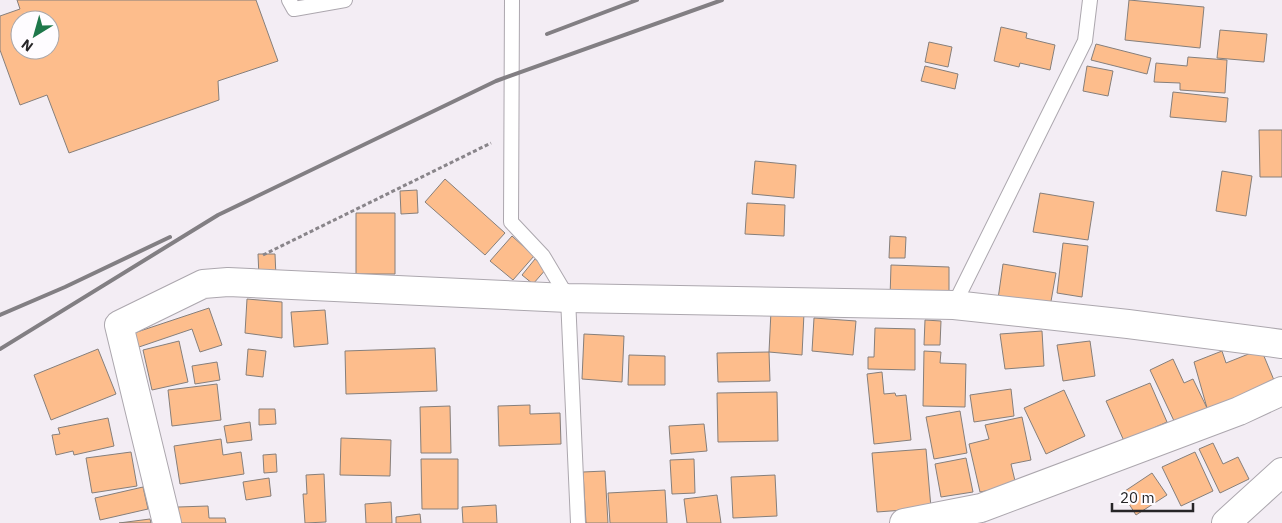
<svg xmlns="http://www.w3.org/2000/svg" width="1282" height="523" viewBox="0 0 1282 523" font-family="'IBM Plex Sans',sans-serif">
<rect width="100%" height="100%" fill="#f3edf4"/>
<path fill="#fdbd8c" stroke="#867f7b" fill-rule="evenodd" d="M17,0H256L278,61L218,81L219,100L69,153L47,95L20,105L0,50V16L20,9ZM20,20H50V50H20Z
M1129,0L1204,7L1200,48L1125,40Z
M1001,27L1027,33L1026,38L1055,45L1050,70L1020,63L1019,67L994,61Z
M1220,30L1267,34L1264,62L1217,58Z
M929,42L952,47L948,67L925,62Z
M1096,44L1151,58L1147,74L1091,60Z
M1188,57L1227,60L1225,93L1180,90V83L1154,82L1156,63L1187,66Z
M925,66L958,74L955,89L921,81Z
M1087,66L1113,71L1108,96L1083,91Z
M1173,92L1228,98L1226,122L1170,117Z
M1259,130H1282V177H1260Z
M755,161L796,165L794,198L752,194Z
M1222,171L1252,176L1246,216L1216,211Z
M445,179L505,233L485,255L425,202Z
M417,190L418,213L401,214L400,191Z
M1040,193L1094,202L1088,240L1033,232Z
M747,203L785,205L784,236L745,234Z
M356,213H395V274H356Z
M512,236L534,256L513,280L490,261Z
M890,236L906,237L905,258H889Z
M1063,243L1088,246L1082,297L1057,293Z
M258,254H275L276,277H259Z
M535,259L547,268L533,284L522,275Z
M1003,264L1056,273L1050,307L998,299Z
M891,265L949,267V299L890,298Z
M247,299L282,302V338L245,333Z
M209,308L222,345L200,352L192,329L139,347L134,333Z
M325,310L328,344L294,347L291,312Z
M771,311L804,313L802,355L769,352Z
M814,318L856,321L853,355L812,351Z
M925,320L941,321L940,345H924Z
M875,328L915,329V370L868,369V357H874Z
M1042,331L1044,366L1005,369L1000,334Z
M584,334L624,336L622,382L582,379Z
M179,341L188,382L152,390L143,350Z
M1090,341L1095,376L1063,381L1057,345Z
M435,348L437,391L346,394L345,351Z
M98,349L116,394L51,420L34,375Z
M248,349L266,351L263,377L246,375Z
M1261,349L1276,385L1207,408L1194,362L1222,351L1226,363Z
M924,351L941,352L940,363L966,364L965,407L923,406Z
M769,352L770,381L718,382L717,353Z
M629,355L665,356V385H628Z
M1173,359L1184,383L1193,379L1207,408L1175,423L1150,370Z
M217,362L220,380L195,384L192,366Z
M882,372L884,394L895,393L896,396L906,395L911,440L874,444L867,374Z
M1150,383L1167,422L1124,441L1106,401Z
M217,384L221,420L172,426L168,390Z
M1011,389L1014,416L974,422L970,395Z
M1064,390L1085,436L1046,454L1024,408Z
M777,392L778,441L718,442L717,393Z
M530,405V414L560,413L561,444L499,446L498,406Z
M450,406L451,453H421L420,407Z
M259,409H275L276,424L259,425Z
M960,411L967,453L934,459L926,417Z
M1022,417L1031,460L1011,464L1016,485L980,492L969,444L989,439L985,425Z
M108,418L114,446L74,455L73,451L56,455L52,435L60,434L58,428Z
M250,422L252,440L227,443L224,426Z
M704,424L707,451L671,454L669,426Z
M341,438L391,440L390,476L340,475Z
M221,439L223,455L241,452L244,474L180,484L174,446Z
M1213,443L1223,464L1238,457L1249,479L1220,493L1199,449Z
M926,449L931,508L877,512L872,453Z
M131,452L137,486L92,493L86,458Z
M1195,452L1213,491L1181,506L1162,467Z
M276,454L277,472L264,473L263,455Z
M966,458L973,492L941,497L935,464Z
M421,459H458V509H422Z
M694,459L695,493L672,494L670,460Z
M605,471L608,523H586L583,472Z
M1152,473L1167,495L1136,515L1122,493Z
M324,474L326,522L305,523L303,494H307L306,475Z
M775,475L777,516L733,518L731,477Z
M269,478L271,496L246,500L243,482Z
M143,487L148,509L100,520L95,498Z
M665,490L667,523H610L608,493Z
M717,495L721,523H687L684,499Z
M391,502L392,523H366L365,504Z
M496,505L497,523H463L462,507Z
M208,506L209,518H225L226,523H179L178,507Z
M420,514L421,523H396V517Z
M150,519L151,523H119Z"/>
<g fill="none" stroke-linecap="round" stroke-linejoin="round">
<g stroke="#aca7ae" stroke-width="16">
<path id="service" d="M289,0L294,9L345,0
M512,0L511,222L543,256L568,298L578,523
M954,305L1085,41L1090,0"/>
</g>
<g stroke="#aca7ae" stroke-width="30">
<path id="minor" d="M167,523L119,325L203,284L228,282L568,298L954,305L1128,324L1282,344
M904,523L981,508L1239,411L1282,391
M1226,523L1282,472"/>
</g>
<path stroke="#89858a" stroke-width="3" stroke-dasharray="4 2.5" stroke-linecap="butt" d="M263,255L491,143"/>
<use href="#service" stroke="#fff" stroke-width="14"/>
<use href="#minor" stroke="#fff" stroke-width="28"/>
<path stroke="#827f83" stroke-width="4" d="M547,34L637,0
M0,315L65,287L170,237
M0,349L218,215L496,81L722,0"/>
</g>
<g transform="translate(35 35) rotate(217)"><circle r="24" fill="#fefcff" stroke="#a8a6a9"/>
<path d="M0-4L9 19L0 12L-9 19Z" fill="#1e774a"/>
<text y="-8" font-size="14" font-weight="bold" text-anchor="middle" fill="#262527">N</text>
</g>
<path d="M1112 503v8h81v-8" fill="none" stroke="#262527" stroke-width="2.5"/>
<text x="1120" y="503" font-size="15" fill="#262527" stroke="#fefcff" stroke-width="4" paint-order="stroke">20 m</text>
</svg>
